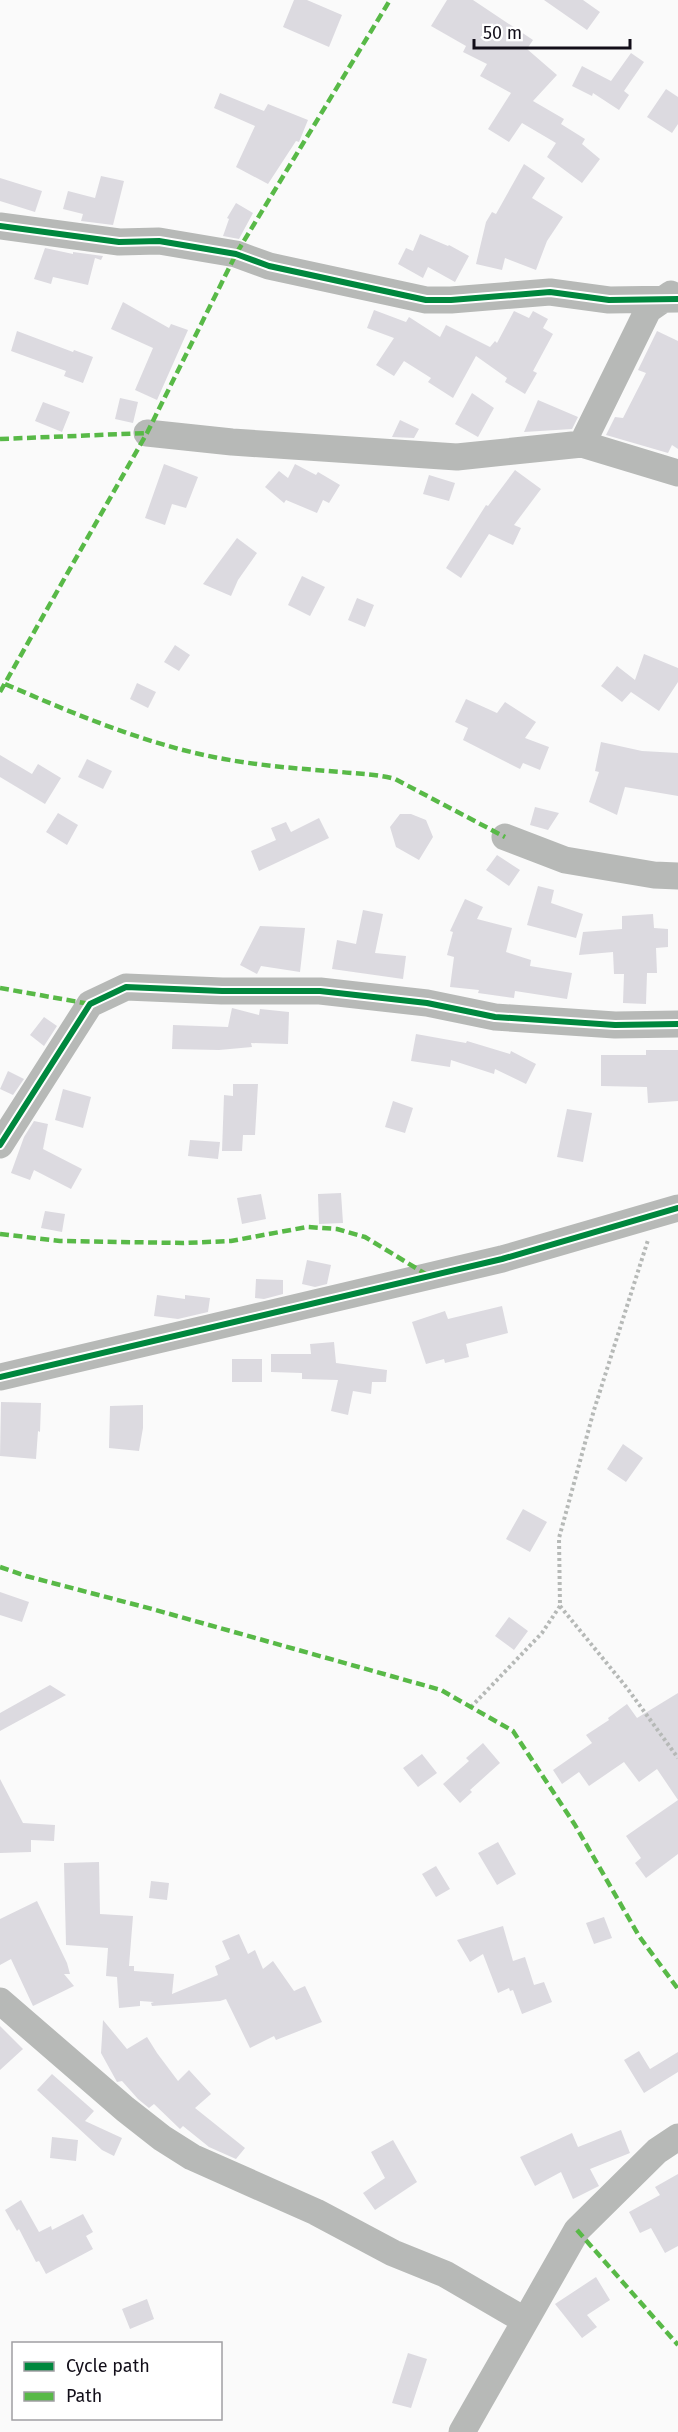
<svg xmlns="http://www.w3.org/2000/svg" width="678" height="2432" viewBox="0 0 678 2432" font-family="'Fira Sans',sans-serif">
<rect width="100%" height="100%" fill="#fafafa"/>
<path fill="#dcdae0" d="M294,0H307L342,15L329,47L283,27Z
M447,0H473L533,40L527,49L557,75L533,101L564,119L561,124L585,139L582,144L600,159L582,183L547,157L556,143L522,123L509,142L488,129L511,93L480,76L487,64L463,52L466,46L431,26Z
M544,0H583L600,12L587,30Z
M631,53L644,62L624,91L629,95L619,110L593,93L592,96L572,86L582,66L611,81Z
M666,89L678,97V124L672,133L647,117Z
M220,93L264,111L268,104L308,120L299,142L296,141L268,184L236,167L255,126L214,108Z
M524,164L545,178L532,198L563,217L547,241L536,270L505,258L502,270L476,264L486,222L492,212L496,214Z
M101,176L124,181L113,225L81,221L83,214L63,209L68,191L95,198Z
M0,178L42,191L35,212L0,201Z
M236,203L253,213L239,239L223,236L229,219L227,218Z
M420,234L448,246L449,245L469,256L455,282L428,267L423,278L398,264L406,248L413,251Z
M45,248L73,254V252L103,256L101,260L95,258L88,285L53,277L51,284L34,279Z
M123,302L169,328L171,324L188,330L157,400L135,390L153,348L111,329Z
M374,310L406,322L409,317L440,337L446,325L490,347L495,341L497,343L514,311L529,318L533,311L548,319L543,328L553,334L533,371L537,373L525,394L505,382L507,378L476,356L453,398L428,382L431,378L404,361L394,376L376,365L394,338L367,328Z
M17,331L73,352L74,350L93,357L83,383L64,376L66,371L11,351Z
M657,331L678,341V449L672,445L668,453L606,435L615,417L623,418L646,373L638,370Z
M472,393L494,408L478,437L455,424Z
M120,398L138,402L133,423L115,419Z
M538,400L578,417L572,429L524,432Z
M43,402L70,412L62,432L35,421Z
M400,420L419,429L414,438L392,437Z
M164,464L198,477L186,508L172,504L165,525L145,518Z
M295,464L316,475L318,472L340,485L329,503L323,500L317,513L286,500L284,503L265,487L279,471L288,478Z
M515,470L541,489L514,525L521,528L513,545L489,534L461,578L446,568L486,505L488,506Z
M429,475L455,483L449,501L423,494Z
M237,538L257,553L238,580L231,596L203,584Z
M302,576L325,587L310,616L288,605Z
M357,598L374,605L365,627L348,620Z
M175,645L190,655L179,671L164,662Z
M644,654L678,668V682L659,711L631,692L622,702L601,686L617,666L635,680Z
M137,683L156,692L148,708L130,699Z
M466,699L497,713L505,702L536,722L525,738L549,747L540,770L523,763L520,769L463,740L468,728L455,722Z
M601,742L642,751L678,753V796L625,787L617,815L589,802L599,772L595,771Z
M0,755L32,774L38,764L61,778L45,804L0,777Z
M87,759L112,771L103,789L78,777Z
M535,807L559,813L548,830L530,825Z
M58,813L78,825L67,845L46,832Z
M400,814H411L426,820L433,837L419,860L396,847L390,827Z
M319,818L329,838L259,871L251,851L276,840L271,828L286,822L291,832Z
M497,855L520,870L509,886L486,870Z
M538,886L554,890L551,903L583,914L576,938L527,925Z
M465,899L483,907L477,919L512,928L506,952L531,960L530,966L572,973L567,999L515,991L514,998L478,993L479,990L450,987L454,957L447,955L453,932L450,931Z
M363,910L383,914L375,953L406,956L403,979L332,969L337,940L356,944Z
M653,914L654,928L668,929V947L656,948L657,973H647L646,1004L623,1003L624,974H614L613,952L579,955L583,932L622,929V916Z
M260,926L305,928L300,972L261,966L257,974L240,965Z
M232,1008L259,1015L260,1009L289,1012L288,1044L251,1043L252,1047L219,1050L172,1049L173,1025L228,1027Z
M44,1017L57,1026L44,1046L30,1035Z
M416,1034L466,1043L467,1041L510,1054L511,1051L536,1064L526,1084L495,1069L494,1074L451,1060L450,1067L411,1061Z
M646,1050H678V1101L648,1103L647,1087L601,1086V1055H646Z
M8,1071L24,1079L13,1095L0,1089Z
M233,1084H258L255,1135H243L242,1151H222L224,1095L233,1096Z
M63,1089L91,1097L83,1128L55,1120Z
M393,1101L413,1108L405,1133L385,1127Z
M567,1109L592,1113L583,1162L557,1157Z
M34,1121L48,1124L43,1149L82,1169L71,1189L34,1170L30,1180L11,1173L24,1137Z
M190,1140L220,1142L218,1159L188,1156Z
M341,1193L343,1223L319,1224L318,1194Z
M261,1194L266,1219L242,1224L237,1198Z
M45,1211L65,1214L62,1232L41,1228Z
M307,1260L331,1265L327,1284L315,1287L302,1284Z
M256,1279L283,1280V1294L264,1299L255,1298Z
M157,1295L185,1299V1295L210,1298L208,1312L178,1319L154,1316Z
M502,1306L508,1333L466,1344L469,1357L445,1363L444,1359L426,1364L412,1322L445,1311L448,1319Z
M334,1342L336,1363L387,1370L386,1382H372L371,1394L353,1391L348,1415L331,1411L338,1380L302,1379V1373L271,1372V1354H311L310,1344Z
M232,1359H262V1382H232Z
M1,1402L41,1403L40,1432L38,1431L36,1459L0,1456Z
M143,1405V1428L139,1451L109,1448L110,1406Z
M623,1444L643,1458L626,1482L607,1469Z
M523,1509L547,1522L530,1552L506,1539Z
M0,1592L29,1602L22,1622L0,1615Z
M509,1617L528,1631L514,1650L495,1636Z
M50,1685L66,1695L0,1731V1713Z
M678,1693V1854L646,1878L635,1863L641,1858L626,1836L678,1800L657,1769L639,1782L624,1762L589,1786L579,1772L562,1784L553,1770L592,1743L586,1735L609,1720L608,1718L627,1704L637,1718Z
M483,1743L500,1763L470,1790L472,1792L460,1803L443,1784L469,1761L466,1758Z
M422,1754L437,1773L418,1787L403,1768Z
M0,1779L23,1823L55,1825L54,1841L31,1840V1852L0,1853Z
M498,1842L516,1874L497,1885L478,1853Z
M99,1862L100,1914L133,1916L129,1966H134V1971L174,1974L172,1994L218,1975L215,1966L230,1959L222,1941L239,1934L248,1954L255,1950L263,1969L273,1961L294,1991L305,1986L322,2022L276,2040L274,2036L250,2048L226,1999L220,2001L152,2006L151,2003L154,2002L140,2001V2006L119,2008L117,1977L106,1976L108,1948L66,1945L64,1863Z
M436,1866L450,1889L436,1897L422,1874Z
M151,1881L169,1883L167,1900L149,1898Z
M37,1901L67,1963L70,1974H64L74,1986L33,2006L11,1959L0,1965V1919Z
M604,1917L612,1938L594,1944L586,1923Z
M503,1926L513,1961L525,1957L534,1985L544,1982L552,2002L522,2014L513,1990L510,1991L509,1988L498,1993L483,1954L470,1962L457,1940Z
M103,2020L127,2049L147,2037L157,2053L178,2081L189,2070L211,2094L195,2108L245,2148L236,2159L209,2147L183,2126L180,2129L154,2104L149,2108L138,2099L122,2081L117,2082L101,2053Z
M0,2026L23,2049L0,2070Z
M639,2051L650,2069L678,2052V2072L644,2093L624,2060Z
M52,2074L94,2111L85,2121L122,2138L114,2156L102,2150L37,2090Z
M621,2130L630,2153L590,2169L599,2186L573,2199L561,2172L535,2186L520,2157L572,2133L578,2147Z
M52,2137L78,2140L76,2161L50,2158Z
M393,2140L417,2182L375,2210L363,2193L385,2178L371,2152Z
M678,2174V2228L672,2217L678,2228V2246L665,2253L651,2228L640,2233L629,2212L660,2195L655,2187Z
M21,2200L39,2232L51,2226L52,2230L83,2214L93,2232L86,2236L93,2249L46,2274L39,2261L36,2262L19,2229L17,2231L5,2210Z
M596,2277L610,2300L587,2315L597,2327L582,2338L555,2304Z
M147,2299L154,2319L130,2329L122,2309Z
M408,2353L427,2359L411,2408L392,2403Z"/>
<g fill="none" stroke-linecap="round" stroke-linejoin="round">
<path stroke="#b6b9b7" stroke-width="4" stroke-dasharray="3 3" stroke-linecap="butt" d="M560,1606L627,1688L678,1758
M471,1707L542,1633L560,1606L559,1538L594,1410L648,1240"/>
<path stroke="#b7b9b7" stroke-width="27" d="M0,226L119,242L159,241L236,254L269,266L426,300H451L550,292L609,300L678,299
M147,433L232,442L457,457L582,444L678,473
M582,444L648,310L671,294
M505,837L565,860L654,875L678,876
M0,1145L90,1004L126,987L222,991H320L427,1003L495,1017L615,1025L678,1024
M0,1377L502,1259L678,1208
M0,2001L125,2109L162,2138L192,2157L316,2212L393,2253L445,2274L524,2320
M462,2432L577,2230L657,2151L678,2137"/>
<path stroke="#58b947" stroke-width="4.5" stroke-dasharray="9 4.5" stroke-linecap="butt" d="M0,439L147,433
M5,684C77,715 147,745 224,759C263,766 302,769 341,772C360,774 377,774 395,779L505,837
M0,692L147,433L236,254L390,0
M0,988L90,1004
M0,1234L60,1241L183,1243L231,1241L307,1227L337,1229L365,1237L429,1276
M0,1567L26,1576L152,1609L441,1690L513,1731L575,1825L639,1936L678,1989
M577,2230L678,2345"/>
<g stroke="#fff" stroke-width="10">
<path id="cycleway" d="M0,226L119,242L159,241L236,254L269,266L426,300H451L550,292L609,300L678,299
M0,1145L90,1004L126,987L222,991H320L427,1003L495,1017L615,1025L678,1024
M0,1377L502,1259L678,1208"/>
</g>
<use href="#cycleway" stroke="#00873e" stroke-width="6"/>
</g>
<rect x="12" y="2342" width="210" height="78" fill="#ffffff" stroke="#a09fa3" stroke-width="1.5"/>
<rect x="24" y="2362" width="30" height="9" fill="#00873e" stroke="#a09fa3" stroke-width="1.5"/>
<text x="66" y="2372" font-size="18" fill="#120e19">Cycle path</text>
<rect x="24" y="2392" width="30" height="9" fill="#58b947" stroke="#a09fa3" stroke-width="1.5"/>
<text x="66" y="2402" font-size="18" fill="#120e19">Path</text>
<path d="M474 39v9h156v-9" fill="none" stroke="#120e19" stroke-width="3"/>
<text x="483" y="39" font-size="18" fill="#120e19" stroke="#ffffff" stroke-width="4.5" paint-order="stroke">50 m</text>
</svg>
